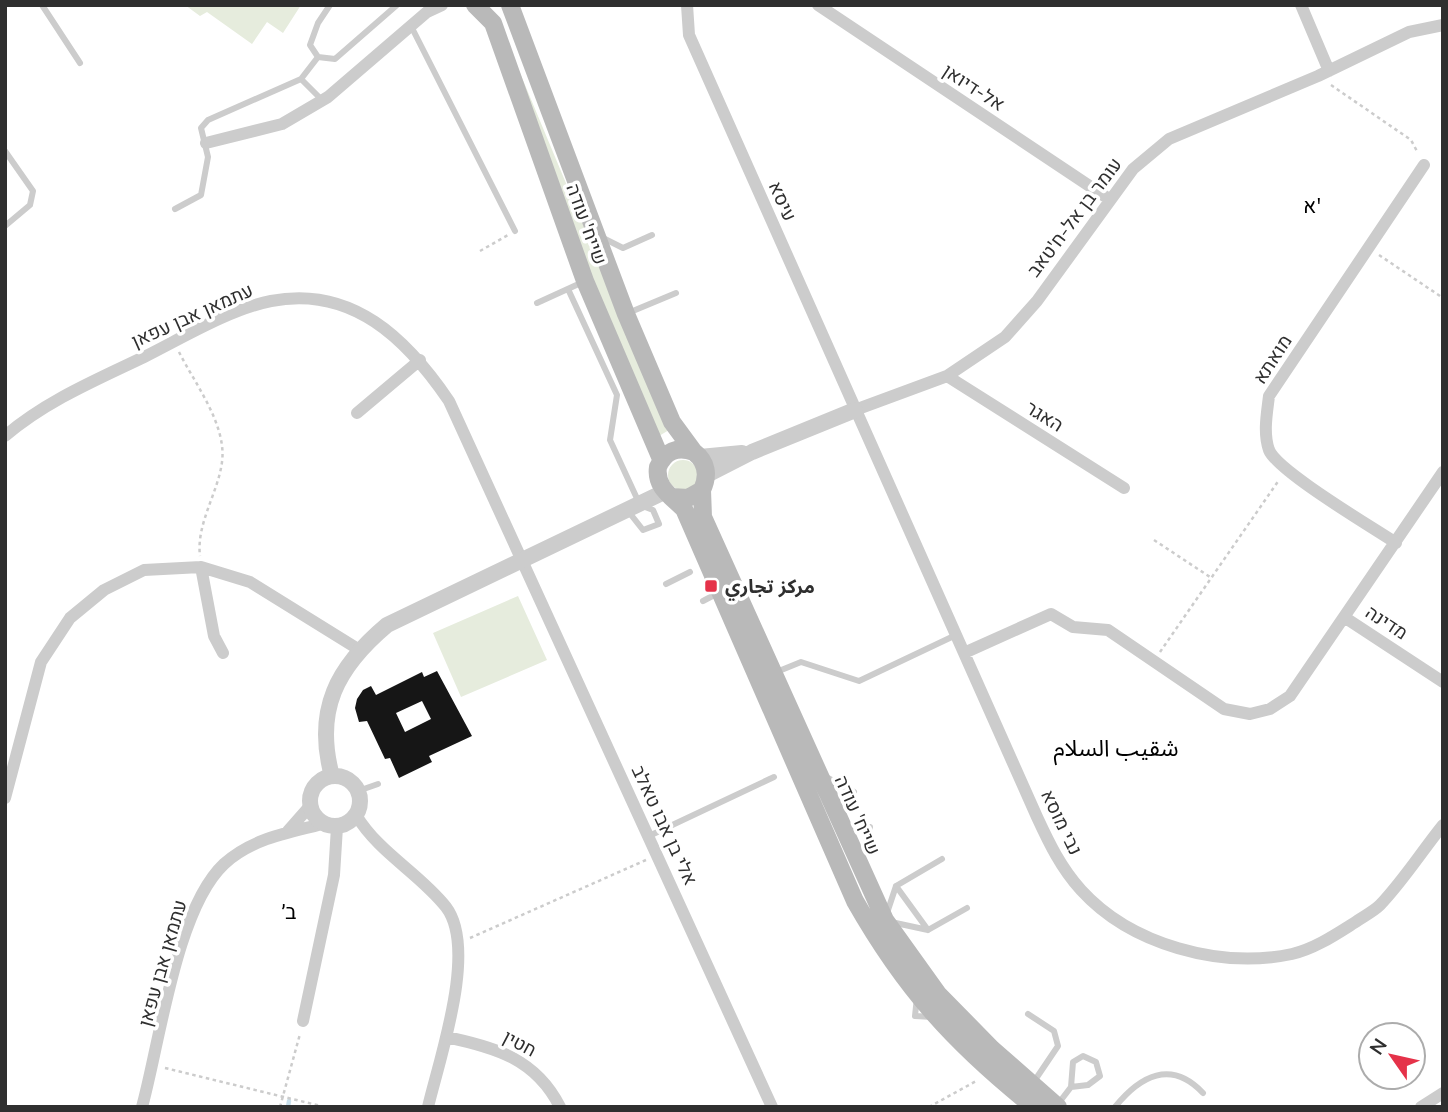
<svg xmlns="http://www.w3.org/2000/svg" width="1448" height="1112" viewBox="0 0 1448 1112" font-family="Mulish,'Noto Sans Arabic',Heebo,sans-serif">
<rect width="100%" height="100%" fill="#fff"/>
<path fill="#e6ecdd" d="M185,5H301L283,33L267,22L252,44L207,12L200,16Z
M495,13L669,430L659,436L482,19Z
M668 475a15 15 0 1 1 30 0a15 15 0 1 1-30 0Z
M518,596L547,660L461,697L433,633Z"/>
<g fill="none" stroke-linecap="round" stroke-linejoin="round">
<path stroke="#c9e0ec" stroke-width="4.5" d="M288,1107L289,1101"/>
</g>
<path fill="#161616" fill-rule="evenodd" d="M437,671L472,736L429,756L432,762L399,778L390,758L385,759L367,721L359,722L355,708L357,699L363,690L371,686L376,695L422,672L424,677ZM422,701L431,719L405,732L396,713Z"/>
<g fill="none" stroke-linecap="round" stroke-linejoin="round">
<path stroke="#ccc" stroke-width="2.5" stroke-dasharray="3.5 3.5" stroke-linecap="butt" d="M1331,85L1411,140L1418,153
M480,251L508,235
M1379,255L1443,298
M179,352C195,384 227,425 222,462C218,493 196,524 200,556
M1154,540L1210,577
M1160,652L1279,480
M470,938L646,860
M165,1068L325,1107
M280,1107L300,1034
M929,1107L978,1080"/>
<path stroke="#ccc" stroke-width="6" d="M42,5L80,63
M330,5L318,23L310,45L318,57L335,59L397,5
M411,26L515,231
M301,79L322,100
M5,151L33,191L30,205L5,226
M175,209L201,195L208,157L201,128L208,120L301,79L318,57
M603,238L623,248L652,235
M568,289L617,395L610,440L640,505L653,510L659,524L643,530L628,511
M537,303L583,282
M628,313L676,293
M666,584L690,572
M703,601L720,592
M774,673L801,662L859,681L956,635
M826,777L854,792
M358,791L378,784
M649,836L774,777
M862,857L870,827
M896,886L928,930
M887,913L896,886L942,859
M891,922L928,930L967,908
M917,997L915,1016L933,1017
M1028,1014L1054,1031L1058,1046L1033,1083
M1058,1104L1071,1087L1088,1085L1100,1076L1096,1062L1083,1056L1073,1062L1071,1087
M1115,1107C1140,1076 1171,1059 1203,1093"/>
<path stroke="#ccc" stroke-width="12" d="M687,5L689,35L1037,817C1049,843 1061,868 1081,890C1131,945 1220,969 1292,954C1314,949 1335,935 1354,923C1362,917 1373,912 1380,905C1403,881 1422,851 1443,825
M818,5L1109,199
M1301,5L1329,71
M206,143L282,124L328,97L427,12L442,5
M947,376L1124,488
M855,410L947,376L1005,337L1037,301L1133,169L1169,139L1318,76L1409,32L1443,25
M357,413L420,360
M5,436C46,401 96,380 144,357C182,338 230,309 271,301C352,285 407,339 449,401L772,1107
M1396,543C1372,527 1277,471 1269,450C1263,433 1267,413 1269,396L1424,165
M201,567L214,636L223,653
M1344,617L1443,682
M964,653L1051,614L1073,627L1108,630L1224,709L1250,714L1270,709L1290,696L1443,472
M5,798L41,662L70,618L104,590L144,570L201,567L250,582L358,649
M356,815C379,853 419,873 446,907C478,949 439,1060 428,1107
M288,831L310,806
M303,1021L334,875L337,827
M446,1037C495,1047 536,1059 560,1107
M142,1107C160,1042 176,909 224,864C251,839 289,832 323,824
M1421,1107L1443,1093"/>
<path stroke="#ccc" stroke-width="16" d="M700,457L742,453
M707,475L752,452L855,410
M310 801a25 25 0 1 1 50 0a25 25 0 1 1-50 0Z
M332,776C314,710 337,667 387,625L664,492"/>
<path stroke="#b9b9b9" stroke-width="18" d="M475,5L493,23L585,281L661,459
M510,5L626,314L672,422L694,452
M702,490L703,517L885,920L938,994L992,1049L1058,1107
M671,497L688,498L702,490C709,475 707,462 694,452C677,446 665,451 658,467C655,487 671,496 684,509L855,901C905,989 955,1044 1034,1107"/>
</g>
<rect fill="#e53249" stroke="#fff" stroke-width="2.5" x="704" y="579" width="14" height="14" rx="3.5"/>
<g text-anchor="middle" stroke-width="7" stroke-linejoin="round" paint-order="stroke">
<g font-size="19" fill="#2f2f2f" stroke="#fff">
<text transform="translate(974 87) rotate(33)" y="7">אל-דיואן</text>
<text transform="translate(783 201) rotate(66)" y="7">עיסא</text>
<text transform="translate(1074 217) rotate(-53)" y="7">עומר בן אל-ח'טאב</text>
<text transform="translate(587 224) rotate(70)" y="7">שייח' עודה</text>
<text transform="translate(192 315) rotate(-24)" y="7">עתמאן אבן עפאן</text>
<text transform="translate(1272 359) rotate(-57)" y="7">מואתא</text>
<text transform="translate(1045 416) rotate(32)" y="7">האגר</text>
<text transform="translate(1387 622) rotate(33)" y="7">מדינה</text>
<text transform="translate(858 815) rotate(66)" y="7">שייח' עודה</text>
<text transform="translate(1062 822) rotate(64)" y="7">נבי מוסא</text>
<text transform="translate(665 825) rotate(65)" y="7">אלי בן אבו טאלב</text>
<text transform="translate(162 963) rotate(-74)" y="7">עתמאן אבן עפאן</text>
<text transform="translate(520 1043) rotate(28)" y="7">חטין</text>
</g>
<g font-size="19" font-weight="bold" fill="#2f2f2f" stroke="#fff" text-anchor="start">
<text x="725" y="593">مركز تجاري</text>
</g>
<g font-size="21" fill="#000" stroke="#fff">
<text x="1312" y="213">א'</text>
<text x="289" y="919">ב׳</text>
</g>
<g font-size="23" fill="#000" stroke="#fff">
<text x="1116" y="756">شقيب السلام</text>
</g>
</g>
<rect width="1448" height="1112" fill="none" stroke="#2f2f2f" stroke-width="14"/>
<g transform="translate(1392 1056) rotate(304)"><circle r="33" fill="#ffffff" stroke="#acacac" stroke-width="2"/>
<path d="M0-5L12 26L0 18L-12 26Z" fill="#e53249"/>
<text y="-10" font-size="19" font-weight="bold" text-anchor="middle" fill="#2f2f2f">N</text>
</g>
</svg>
